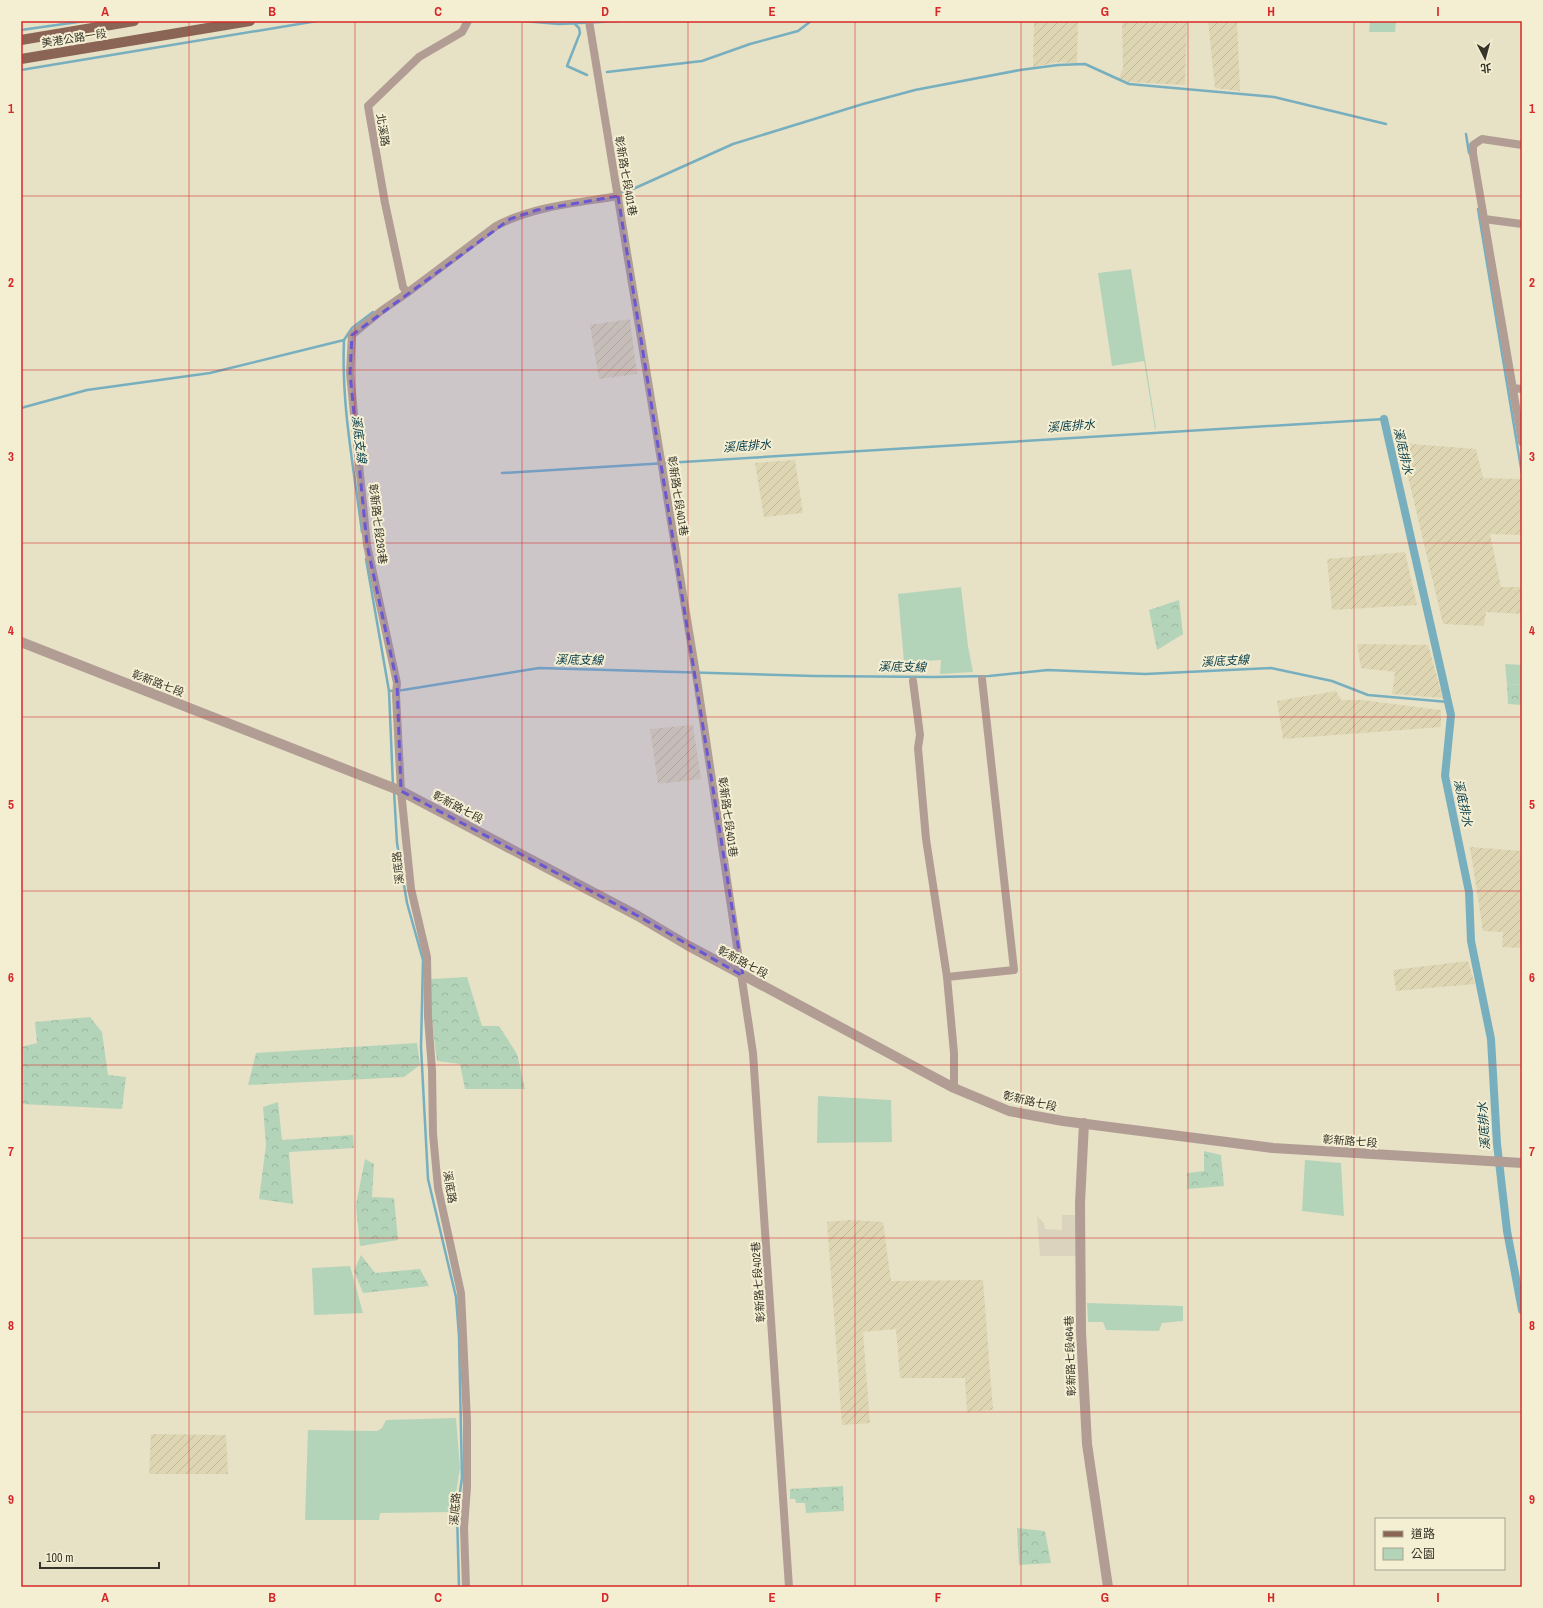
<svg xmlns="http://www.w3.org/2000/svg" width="1543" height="1608" viewBox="0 0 1543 1608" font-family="'Archivo Narrow','Noto Sans TC',sans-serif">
<defs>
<pattern id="industrial-furrows" width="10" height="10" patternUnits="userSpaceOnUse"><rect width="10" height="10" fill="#ded6b3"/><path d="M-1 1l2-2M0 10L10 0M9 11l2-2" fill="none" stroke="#bfb89a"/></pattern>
<pattern id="forest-crowns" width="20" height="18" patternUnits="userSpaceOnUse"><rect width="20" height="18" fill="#b4d4b9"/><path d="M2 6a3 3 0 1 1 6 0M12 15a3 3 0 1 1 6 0" fill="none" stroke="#9bb79f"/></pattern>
</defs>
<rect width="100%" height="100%" fill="#e7e1c6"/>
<path fill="#dcd3be" d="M1062,1215H1077V1256H1040L1037,1216L1044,1223L1045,1229L1062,1230Z"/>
<path fill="url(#industrial-furrows)" d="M1034,21H1078L1077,64L1059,62L1033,67Z
M1122,21H1187L1185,85L1129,82L1119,78L1123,68Z
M1208,21H1237L1240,91L1215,88Z
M630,319L637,374L599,379L590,325Z
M1400,443L1476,449L1483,478L1521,479L1522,535L1490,534L1501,587H1522V614L1486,612L1484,626L1443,624Z
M795,460L803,513L764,517L755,463Z
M1405,552L1417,605L1332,610L1327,559Z
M1357,644L1428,645L1443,698L1392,694L1395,672L1361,668Z
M1336,691L1341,700H1361L1441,710V727L1283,739L1277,701Z
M693,725L701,779L658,784L650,729Z
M1470,847L1522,851V948L1502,947L1503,932L1483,931Z
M1468,961L1475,984L1396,991L1393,970Z
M849,1220L883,1222L891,1281L983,1280L993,1410L967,1412L965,1378H900L896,1329L863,1332L870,1423L842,1425L827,1222Z
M151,1434L226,1435L228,1474H149Z"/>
<path fill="#b4d4b9" d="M1370,21H1396L1395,32H1369Z
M1131,269L1156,429H1155L1144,361L1112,366L1098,273Z
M961,587L968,646L973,672L940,674L941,660L904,662L898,594Z
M1505,664L1522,665V685L1507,684Z
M818,1096L891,1100L892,1142L817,1143Z
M1305,1160L1341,1163L1344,1216L1302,1211Z
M350,1266L363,1313L314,1315L312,1268Z
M1087,1303L1183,1306V1321L1162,1323L1159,1331L1106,1330L1103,1322H1088Z
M456,1418L460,1468L453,1512L380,1513L379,1520H305L308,1430L377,1431L382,1428L386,1420Z"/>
<path fill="url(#forest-crowns)" d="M1179,600L1183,634L1157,650L1149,610Z
M1507,684L1522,685V705L1508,704Z
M467,977L482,1026H499L517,1054L525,1089H465L460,1064L437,1061L428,992L431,979Z
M90,1017L102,1032L108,1075L126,1077L122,1109L21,1104V1047L37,1043L35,1022Z
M417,1043L420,1065L404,1077L248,1085L256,1053Z
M278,1102L282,1140L353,1135L354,1148L289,1152L293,1204L259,1199L266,1145L263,1107Z
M1204,1151L1221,1155L1224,1186L1187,1189V1173L1204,1171Z
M365,1159L374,1164L372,1197L394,1198L398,1240L360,1246L356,1205Z
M361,1255L375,1273L420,1269L429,1286L363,1293L354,1271Z
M843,1486L844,1511L806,1513L805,1503H796L795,1499H790V1489Z
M1017,1528L1045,1531L1051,1563L1019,1565Z"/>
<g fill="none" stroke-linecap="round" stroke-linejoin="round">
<path stroke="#77afbf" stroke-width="2.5" d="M523,21L559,24L620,21
M572,21L579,28L580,33L567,66L587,75
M21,30L85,21
M21,70L317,21
M607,72L702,61L750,44L798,31L811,21
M1466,134L1469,153
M619,193L633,189L733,144L863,104L915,90L1020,70L1058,65L1085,64L1129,84L1274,97L1386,124
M1478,209L1522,474
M344,340L352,328L373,312
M21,408L87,390L210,373L344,340C341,404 354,469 362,532
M502,473L1384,419
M366,559L389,691L403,690L539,668L814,676L934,677L989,676L1048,670L1145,674L1271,668L1332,681L1368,695L1448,702
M389,691L393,786
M394,791L397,843L407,903L423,960L421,1047L428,1179L456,1297L459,1336L462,1478L457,1513L459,1587"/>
<path stroke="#77afbf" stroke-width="8" d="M1384,419L1451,715L1445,776L1469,892L1471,941L1491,1039L1497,1144L1507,1231L1522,1310"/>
<path stroke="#b29d94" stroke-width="8" d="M589,21L697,680L753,1053L789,1587
M1522,145L1482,139L1473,145V154L1522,442
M1484,219L1522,224
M407,293L496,226C533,206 577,203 618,196
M1513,388L1522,389
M913,681L920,735L918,748L926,839L947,977L954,1053V1088
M947,977L1014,970L982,679
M466,1587L464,1528L467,1487V1421L461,1293L438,1188L433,1134L432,1070L428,1017L427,957L411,889L401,791L396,695L397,683L367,545L350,373L352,335L381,311L407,293L403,287L385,203L368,106L419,57L462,32L468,21"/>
<path stroke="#b29d94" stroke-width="10" d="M21,642L401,791L638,916L687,945L954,1088L1009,1111L1063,1121L1273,1148L1522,1163
M1084,1123L1080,1203L1081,1332L1087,1444L1108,1587"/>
<path stroke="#8a6555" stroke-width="10" d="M21,40L134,21
M21,59L250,21"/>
</g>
<path fill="#6958d1" fill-opacity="0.2" stroke="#6958d1" stroke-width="3" stroke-dasharray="8 5" stroke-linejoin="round" d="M618,196L743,976L638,916L401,791L397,683L367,545L350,373L352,335L510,219L537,210Z"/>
<path fill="none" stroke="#d62828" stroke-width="1" stroke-opacity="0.55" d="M189,21V1587M355,21V1587M522,21V1587M688,21V1587M855,21V1587M1021,21V1587M1188,21V1587M1354,21V1587M21,196H1522M21,370H1522M21,543H1522M21,717H1522M21,891H1522M21,1065H1522M21,1238H1522M21,1412H1522"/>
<g text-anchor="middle" stroke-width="4" stroke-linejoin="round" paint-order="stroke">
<g font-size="11" fill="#37352a" stroke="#f4eed3">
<text transform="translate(74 38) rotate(-9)" y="4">美港公路一段</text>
<text transform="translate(383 130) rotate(81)" y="4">北溪路</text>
<text transform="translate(626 176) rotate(80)" y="4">彰新路七段401巷</text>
<text transform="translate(678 496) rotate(81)" y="4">彰新路七段401巷</text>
<text transform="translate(378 524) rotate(83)" y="4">彰新路七段293巷</text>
<text transform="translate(158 683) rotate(21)" y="4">彰新路七段</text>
<text transform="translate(458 807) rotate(28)" y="4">彰新路七段</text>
<text transform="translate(728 817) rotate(82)" y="4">彰新路七段401巷</text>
<text transform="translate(398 868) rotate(-96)" y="4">溪底路</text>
<text transform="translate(743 962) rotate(28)" y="4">彰新路七段</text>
<text transform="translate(1030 1101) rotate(13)" y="4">彰新路七段</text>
<text transform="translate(1350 1141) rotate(4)" y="4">彰新路七段</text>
<text transform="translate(450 1187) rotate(81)" y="4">溪底路</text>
<text transform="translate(758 1282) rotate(-94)" y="4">彰新路七段402巷</text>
<text transform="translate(1070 1356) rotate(-92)" y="4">彰新路七段464巷</text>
<text transform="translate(455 1509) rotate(-86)" y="4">溪底路</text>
</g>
<g font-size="12" font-style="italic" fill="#0d414d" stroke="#f4eed3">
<text transform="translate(1071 426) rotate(-4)" y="4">溪底排水</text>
<text transform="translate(359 439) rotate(83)" y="4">溪底支線</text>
<text transform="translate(747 446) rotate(-4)" y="4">溪底排水</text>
<text transform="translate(1403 451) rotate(77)" y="4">溪底排水</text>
<text transform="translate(579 660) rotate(1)" y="4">溪底支線</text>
<text transform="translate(1225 661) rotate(-3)" y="4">溪底支線</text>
<text transform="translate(902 667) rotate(1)" y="4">溪底支線</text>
<text transform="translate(1463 803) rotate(78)" y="4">溪底排水</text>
<text transform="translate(1484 1126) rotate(-94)" y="4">溪底排水</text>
</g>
</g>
<rect width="1543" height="1608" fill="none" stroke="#f4eed3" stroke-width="44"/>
<rect x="1375" y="1518" width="130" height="52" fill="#f4eed3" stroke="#a8a48f"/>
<rect x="1383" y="1531" width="20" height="6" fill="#8a6555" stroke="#a8a48f"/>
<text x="1411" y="1538" font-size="12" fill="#37352a">道路</text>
<rect x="1383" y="1548" width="20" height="12" fill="#b4d4b9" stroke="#a8a48f"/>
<text x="1411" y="1558" font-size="12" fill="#37352a">公園</text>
<g transform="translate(1485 58) rotate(174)" stroke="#f4eed3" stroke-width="3" paint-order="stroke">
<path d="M0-3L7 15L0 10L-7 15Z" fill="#37352a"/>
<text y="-6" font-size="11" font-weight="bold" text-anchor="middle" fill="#37352a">北</text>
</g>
<path d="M40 1562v6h119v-6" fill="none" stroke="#37352a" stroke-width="2"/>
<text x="46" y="1562" font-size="12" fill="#37352a" stroke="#f4eed3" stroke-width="3" paint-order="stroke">100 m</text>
<rect x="22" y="22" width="1499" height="1564" fill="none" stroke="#d62828" stroke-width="1.5"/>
<g font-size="13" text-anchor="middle" font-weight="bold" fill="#d62828">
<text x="105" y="16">A</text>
<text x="272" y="16">B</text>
<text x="438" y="16">C</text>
<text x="605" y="16">D</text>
<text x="772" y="16">E</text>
<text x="938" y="16">F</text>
<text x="1105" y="16">G</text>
<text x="1271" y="16">H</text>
<text x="1438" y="16">I</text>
<text x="11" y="113">1</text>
<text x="1532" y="113">1</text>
<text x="11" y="287">2</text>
<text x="1532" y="287">2</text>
<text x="11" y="461">3</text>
<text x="1532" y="461">3</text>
<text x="11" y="635">4</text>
<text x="1532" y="635">4</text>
<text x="11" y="809">5</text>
<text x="1532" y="809">5</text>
<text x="11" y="982">6</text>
<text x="1532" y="982">6</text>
<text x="11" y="1156">7</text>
<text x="1532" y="1156">7</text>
<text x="11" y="1330">8</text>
<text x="1532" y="1330">8</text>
<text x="11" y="1504">9</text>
<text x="1532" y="1504">9</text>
<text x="105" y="1602">A</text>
<text x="272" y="1602">B</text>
<text x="438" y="1602">C</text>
<text x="605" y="1602">D</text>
<text x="772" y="1602">E</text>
<text x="938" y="1602">F</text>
<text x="1105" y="1602">G</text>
<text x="1271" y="1602">H</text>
<text x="1438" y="1602">I</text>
</g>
</svg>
